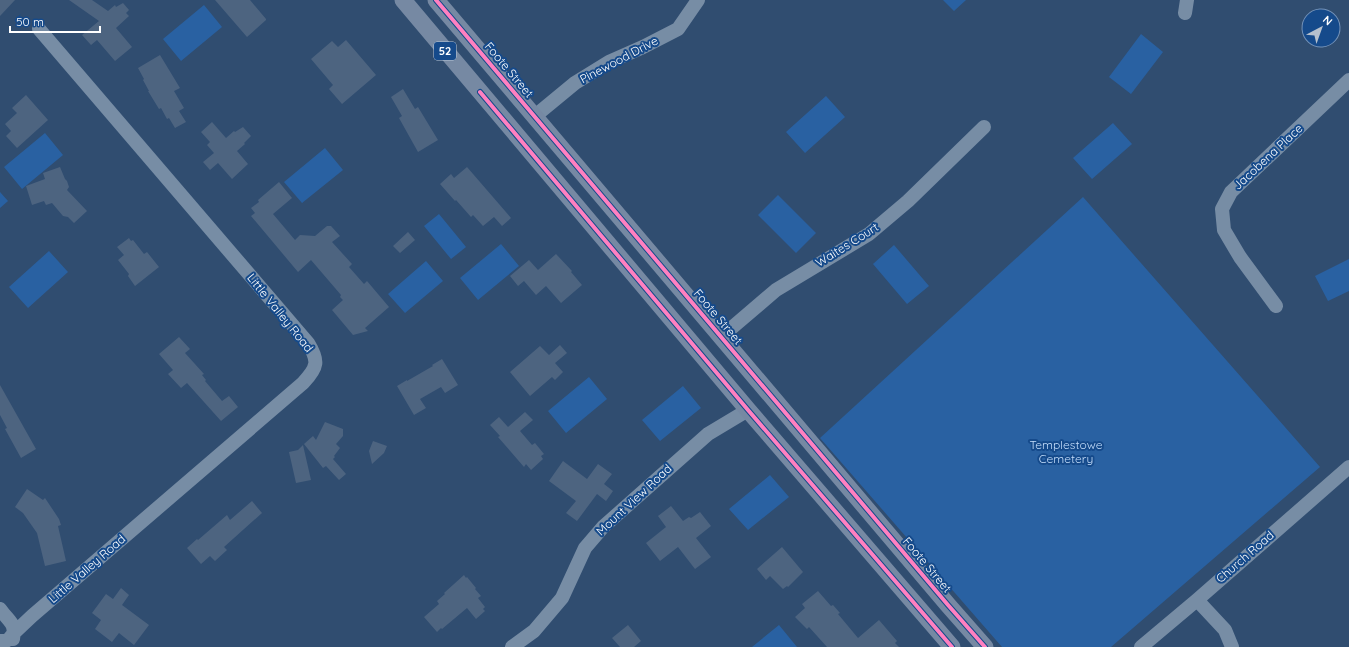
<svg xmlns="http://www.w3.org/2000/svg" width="1349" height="647" viewBox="0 0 1349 647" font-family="Quicksand,sans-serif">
<rect width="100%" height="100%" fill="#304d70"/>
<path fill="#2961a2" d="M943,0H966L954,11Z
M204,5L222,27L181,61L163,39Z
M1141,34L1163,52L1131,94L1109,77Z
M826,96L845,117L805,153L786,132Z
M1113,123L1132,144L1092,179L1073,158Z
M45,133L63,155L22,189L4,167Z
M325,148L343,170L302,203L284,182Z
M0,192L8,201L0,208Z
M778,195L816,233L796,253L758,215Z
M1083,197L1320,467L1111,647H1002L820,438Z
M439,214L466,247L451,259L424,226Z
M501,244L519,266L478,300L460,278Z
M894,245L929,286L907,304L873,264Z
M49,251L68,272L28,308L9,287Z
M1349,259V291L1328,301L1315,276Z
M426,261L443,281L405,313L388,294Z
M589,377L607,399L566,433L548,411Z
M683,386L701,408L660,441L642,420Z
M770,475L789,497L748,530L729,509Z
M779,625L797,647H752Z"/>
<path fill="#4d6480" d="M0,0H15L0,16Z
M69,0H92L108,11L115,5L116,7L123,3L129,10L126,13L129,16L116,28L132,47L115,61L97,40L91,45L82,35L99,21Z
M215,0H250L266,19V20L247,37Z
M346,40L376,75L342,104L329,89L333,85L311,59L332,41L338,47Z
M160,55L180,88L174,91L184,108L179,111L186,122L175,128L169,118L167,119L161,108L159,109L148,91H149L143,80L144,79L138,68Z
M403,89L415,109L418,107L438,140L418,152L399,118L402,116L391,97Z
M26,95L48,120L17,148L6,136L11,131L5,124L17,113L12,108Z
M212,122L226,138L234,131L235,132L243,127L251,136L244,143L245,144L237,151L248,164L232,179L218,163L210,170L203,162L214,153L207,145L210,142L201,132Z
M60,167L65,179L67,181L69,187L67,190L87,211L74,223L68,217L63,216L52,203L46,205L44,201L32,205L26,186L45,179L43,173Z
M467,167L511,218L502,226L494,217L483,226L473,215L471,217L456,200L455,201L440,184L451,174L454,178Z
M279,182L292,198L273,214L295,240L300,235L315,236L327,226H331L340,236L332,242L352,264L349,267L364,284L367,281L389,307L365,328L368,331L353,335L332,310L343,300L340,297L341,295L311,260L298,272L251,216L255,213L251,208L259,202L258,200Z
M408,232L415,240L400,253L393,246Z
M129,238L131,241L133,240L144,254L147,252L159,267L135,286L128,276L129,274L118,260L124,255L117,247Z
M556,254L572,271L571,272L582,285L561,303L546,286L536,295L524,281L518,286L510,276L529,260L538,270Z
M179,337L190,349L185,353L204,374L202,375L206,380L205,381L222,401L229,396L238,407L221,421L187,383L181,388L168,374L173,370L159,354Z
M560,345L567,353L555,363L563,372L555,380L552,377L530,396L510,372L540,346L549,355Z
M442,359L458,385L445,393L441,387L420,399L426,408L414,415L397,386L407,380V381L433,366L432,365Z
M0,385L36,449L21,458L5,429L7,428L0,415Z
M525,412L533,420L520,431L532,445L535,443L544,454L541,456L543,459L531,470L526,464L524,467L498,437L500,436L490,425L499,417L508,427Z
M325,422L343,429V436L336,444L340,448L334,456L335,457L333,459L346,474L339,480L326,466L323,468L304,444L313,436L316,440Z
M373,441L387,446L384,453L372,464L369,451Z
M303,445L311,480L296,483L289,452L298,450Z
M563,461L587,479L598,464L612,474L604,484L613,491L606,501L597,494L577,521L566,513L576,501L549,481Z
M27,489L43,500L45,498L59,519L61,525L58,526L66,561L45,566L37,533L23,513L15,507Z
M252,501L262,513L224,547L227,550L215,561L210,556L201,564L187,548L197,539L198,540L227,515L230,520Z
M671,506L683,521L689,517L691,518L700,512L711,526L696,538L711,557L695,569L678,547L660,561L646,543L666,527L658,516Z
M782,547L803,572L788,587L787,586L783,589L770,576L766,580L757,569Z
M464,575L466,578L467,577L476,588L475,589L481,596L478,598L485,607L483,609L485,611L476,619L467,608L442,629L441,628L437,632L424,617L439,604L437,601L445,594L444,593Z
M121,588L129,595L122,605L149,625L134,645L119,633L112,642L95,629L101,620L92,613L106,594L113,599Z
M818,591L831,606L833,605L840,613L838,614L858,638L879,620L897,641L895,643L899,647H827L809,627L807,629L795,617L805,608L802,604Z
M628,625L641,641L634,647H620L612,638Z"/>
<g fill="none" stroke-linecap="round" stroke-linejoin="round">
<path stroke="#778da5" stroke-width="14" d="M1185,13L1187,0
M535,116L575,83L609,62L643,47L678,29L698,0
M1276,306L1240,257L1224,230L1222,209L1231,192L1349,80
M721,337L776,290L869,234L908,201L984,127
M1197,600L1225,630L1232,647
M0,609C9,622 16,622 13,639
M0,641H6L9,639L14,633L32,616L303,383C318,367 319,361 308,343L39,29
M512,647L534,631L562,598L585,548L603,527L708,434L748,410
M1141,647L1197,600L1349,467"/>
<path stroke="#7689a3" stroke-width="17" d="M403,0L748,410L952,647
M436,0L948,605L985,647"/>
<g stroke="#154a8b" stroke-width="6">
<path id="cycleway" d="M436,0L948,605L985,647
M480,92L748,410L952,647"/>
</g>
<use href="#cycleway" stroke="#ff80c0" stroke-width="4"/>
</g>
<g text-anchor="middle" stroke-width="4" stroke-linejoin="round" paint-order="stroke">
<rect fill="#154a8b" stroke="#b9c9dc" stroke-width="1" x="434" y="42" width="22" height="18" rx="3"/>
<g font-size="11" font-weight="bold" fill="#fff">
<text x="445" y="55">52</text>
</g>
<g font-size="12" fill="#fff" stroke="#154a8b">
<text transform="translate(619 60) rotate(-28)" y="4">Pinewood Drive</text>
<text transform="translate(509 70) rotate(50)" y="4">Foote Street</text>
<text transform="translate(1268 157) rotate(-43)" y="4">Jacobena Place</text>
<text transform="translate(847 245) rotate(-32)" y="4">Waites Court</text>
<text transform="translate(280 313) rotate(51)" y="4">Little Valley Road</text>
<text transform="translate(718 317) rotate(50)" y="4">Foote Street</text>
<text transform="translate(634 500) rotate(-43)" y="4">Mount View Road</text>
<text transform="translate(1245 557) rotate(-41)" y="4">Church Road</text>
<text transform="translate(927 565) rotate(50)" y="4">Foote Street</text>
<text transform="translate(87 569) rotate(-41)" y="4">Little Valley Road</text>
</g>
<g font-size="12" fill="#c5defb" stroke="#154a8b">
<text x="1066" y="449">Templestowe<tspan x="1066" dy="14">Cemetery</tspan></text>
</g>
</g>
<g transform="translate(1321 28) rotate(41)"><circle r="19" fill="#154a8b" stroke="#7392b9"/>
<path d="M0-3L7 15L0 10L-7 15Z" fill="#b7c1cd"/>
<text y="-6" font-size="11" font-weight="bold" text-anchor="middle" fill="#ffffff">N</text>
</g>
<path d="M10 26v6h90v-6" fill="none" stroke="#ffffff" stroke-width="2"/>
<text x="16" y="26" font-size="12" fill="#ffffff" stroke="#154a8b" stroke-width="3" paint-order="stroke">50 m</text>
</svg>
